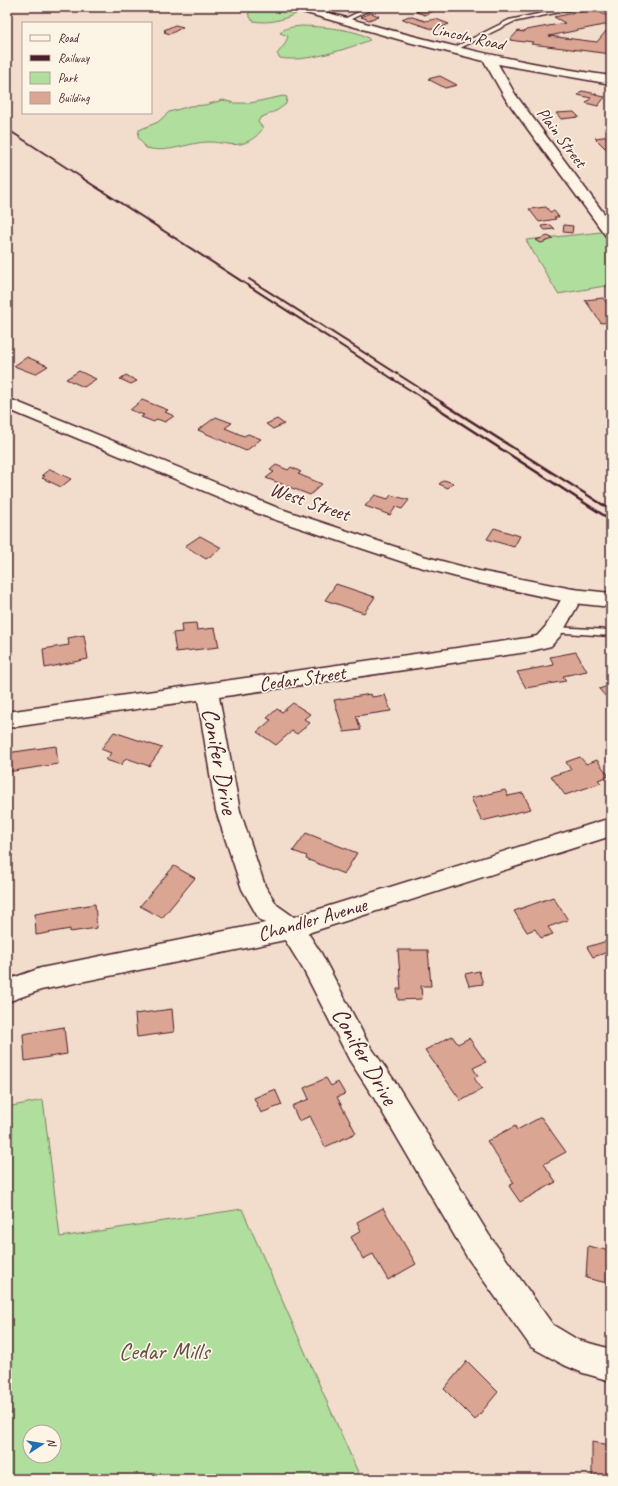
<svg xmlns="http://www.w3.org/2000/svg" width="618" height="1486" viewBox="0 0 618 1486" font-family="Caveat,sans-serif">
<rect width="100%" height="100%" fill="#f2ddcc"/>
<filter id="ink" filterUnits="userSpaceOnUse"><feTurbulence type="fractalNoise" baseFrequency=".025" numOctaves="2"/><feDisplacementMap in="SourceGraphic" scale="8" xChannelSelector="R" yChannelSelector="G"/><feConvolveMatrix kernelMatrix="1 2 1 2 8 2 1 2 1" color-interpolation-filters="sRGB"/></filter>
<g filter="url(#ink)">
<path fill="#afde9d" stroke="#7c7e64" fill-rule="evenodd" d="M257,7C270,7 284,5 296,11V14C282,20 269,24 253,21L248,14L252,9Z
M301,26C315,26 362,29 370,40C347,49 305,63 280,58L277,54L285,44L288,36L280,33C285,27 293,27 301,26Z
M283,96L287,97L286,104L278,110L260,118L258,122L263,128C257,137 251,141 241,144C230,146 220,142 210,142C187,142 170,154 146,148L138,137L139,130L158,122L169,112L190,106L205,105L223,100L234,103H250Z
M611,231V285L558,294L526,240Z
M43,1100L60,1237L242,1209L361,1479H7V1107ZM30,1432H54V1456H30Z"/>
<path fill="#dba593" stroke="#4a1f2b" fill-rule="evenodd" d="M429,7H458L449,11L438,9L425,15L416,12Z
M593,9L611,18V54L531,44L533,42L525,41L524,42L510,40L518,31L524,32L526,30L565,23L554,17ZM609,24L611,25L597,42L549,36Z
M371,13L379,16L369,20L361,17Z
M409,16L425,21L436,19L449,24L435,30L402,19Z
M175,25L183,27L170,34L164,32L166,31L164,30Z
M440,76L457,85L445,88L428,79Z
M582,91L597,94L595,95L605,97L598,106L586,103L591,98L578,95Z
M574,112L579,117L561,119L556,113Z
M610,136L611,148H605L595,138Z
M546,207L550,212L554,211L559,217H554L556,219L539,222L529,209Z
M551,225L555,229L545,230L541,226Z
M564,225L573,226L572,233L563,232Z
M548,236L553,239L541,243L536,240Z
M603,298L611,309V322L601,323L585,300Z
M27,357L48,366L35,374L14,366Z
M79,371L96,379L84,387L66,379Z
M126,375L137,381L131,384L120,379Z
M142,400L168,410L165,412L174,416L165,422L157,419L154,422L141,417L144,415L130,410Z
M216,417L232,423L225,428L244,436L248,434L261,439L246,451L198,430Z
M277,419L284,424L273,429L266,424Z
M276,465L288,470L291,467L301,472L298,474L322,484L310,495L266,478L274,472L270,470Z
M50,469L71,479L61,487L42,478L45,476L42,475Z
M444,480L453,483L448,488L439,484Z
M375,495L388,499L391,495L409,500L402,509L396,507L390,515L365,506Z
M494,528L520,536L514,547L487,539Z
M200,536L222,548L206,559L185,546Z
M336,584L375,597L364,613L325,600Z
M196,623L197,630L215,628L219,647L176,652L173,633L182,632L181,624Z
M84,635L88,659L45,668L43,649L69,645L68,638Z
M576,652L587,671L563,676L566,681L526,688L517,672L554,665L550,657Z
M611,685V699L609,700L599,689Z
M371,694L372,697L385,695L391,711L356,716L361,730L344,732L334,700Z
M293,703L310,714L304,719L310,723L297,734L292,731L276,745L257,732L271,720L267,718L277,709L282,712Z
M114,732L162,748L149,766L126,758L121,765L106,760L111,753L101,749Z
M56,746L58,764L7,772V753Z
M580,757L586,764L597,760L609,776L598,780L601,783L565,795L551,776L571,770L566,762Z
M505,790L508,796L523,793L531,809L482,821L471,798Z
M306,833L357,853L344,874L306,859L307,856L293,851Z
M174,866L195,878L162,918L140,906Z
M553,897L568,920L548,927L553,934L541,938L535,929L527,932L514,911Z
M95,904L97,928L70,932V929L36,935L35,914Z
M607,941L611,947V951L593,957L587,947Z
M398,950H428L431,986H421L422,999L398,1000L397,989H401Z
M479,971L483,984L469,986L465,974Z
M172,1009L174,1032L137,1037L135,1014Z
M64,1027L67,1054L25,1061L23,1034Z
M452,1036L458,1044L469,1038L486,1062L473,1068L478,1076L474,1078L482,1089L461,1101L425,1050Z
M326,1078L331,1086L338,1082L345,1094L337,1097L356,1133L325,1147L310,1116L299,1121L292,1106L309,1099L304,1088Z
M275,1089L282,1105L261,1113L254,1098Z
M541,1117L566,1152L544,1164L556,1182L520,1202L509,1186L514,1183L487,1141L515,1126L517,1130Z
M383,1208L416,1264L388,1280L373,1254L363,1259L351,1237L361,1231L357,1222Z
M588,1246L611,1251V1284L586,1278Z
M467,1361L498,1392L475,1420L444,1389Z
M592,1442L611,1445V1479H592Z"/>
<g fill="none" stroke-linecap="round" stroke-linejoin="round">
<g stroke="#4a1f2b" stroke-width="3">
<path id="lane" d="M369,7H376L347,21L342,20Z
M572,7H583L513,22L454,51L449,50L509,20Z
M597,7L611,8V12L598,8Z
M554,627L611,630V636L550,632L549,630L550,628Z"/>
</g>
<g stroke="#4a1f2b" stroke-width="3">
<path id="street" d="M291,7H308C408,36 508,62 611,76V84L498,64L515,94L611,223V237L606,236L505,98L484,61L408,42L292,9Z
M573,589L580,591L583,596L561,635L551,646L527,652L219,697L240,811L265,886L277,905L294,917L611,818V836L308,933L321,953L368,1043L394,1080L489,1235L553,1325L578,1340L611,1349V1381L583,1373L564,1365L531,1347L467,1257L374,1098L350,1061L303,969L285,940L41,990L7,1002V980L41,968L265,923L259,919L242,889L216,811L198,700L7,728V712L527,638L537,636L546,626L566,591Z"/>
</g>
<g stroke="#4a1f2b" stroke-width="3">
<path id="secondary" d="M7,398L278,508L423,556L479,571L573,589L611,593V607L573,603L479,583L409,564L264,516L7,409Z"/>
</g>
<use href="#lane" fill="#fcf5e5" fill-rule="evenodd"/>
<use href="#street" fill="#fcf5e5" fill-rule="evenodd"/>
<use href="#secondary" fill="#fcf5e5" fill-rule="evenodd"/>
<path stroke="#4a1f2b" stroke-width="1.5" d="M7,129L84,179"/>
<path stroke="#4a1f2b" stroke-width="2" d="M82,178L430,403
M249,279L443,403"/>
<path stroke="#4a1f2b" stroke-width="2.5" d="M428,402L611,520
M441,402L611,510"/>
</g>
</g>
<g text-anchor="middle" stroke-width="3.5" stroke-linejoin="round" paint-order="stroke">
<g font-size="17" fill="#4a1f2b" stroke="#fcf5e5">
<text transform="translate(468 36) rotate(13)" y="6">Lincoln Road</text>
<text transform="translate(562 137) rotate(53)" y="6">Plain Street</text>
</g>
<g font-size="20" fill="#4a1f2b" stroke="#fcf5e5">
<text transform="translate(310 501) rotate(19)" y="7">West Street</text>
<text transform="translate(302 678) rotate(-8)" y="7">Cedar Street</text>
<text transform="translate(312 919) rotate(-16)" y="7">Chandler Avenue</text>
</g>
<g font-size="24" fill="#4a1f2b" stroke="#fcf5e5">
<text transform="translate(220 761) rotate(79)" y="8">Conifer Drive</text>
<text transform="translate(365 1056) rotate(60)" y="8">Conifer Drive</text>
</g>
<g font-size="24" fill="#634f48" stroke="#fcf5e5">
<text x="164" y="1359">Cedar Mills</text>
</g>
</g>
<rect width="618" height="1486" fill="none" stroke="#fcf5e5" stroke-width="24"/>
<rect x="12" y="12" width="594" height="1462" fill="none" stroke="#4a1f2b" stroke-width="1.5" filter="url(#ink)"/>
<rect x="22" y="22" width="130" height="92" fill="#fcf5e5" stroke="#b59f9b"/>
<rect x="30" y="35" width="20" height="6" fill="#fcf5e5" stroke="#b59f9b"/>
<text x="58" y="42" font-size="12" fill="#4a1f2b">Road</text>
<rect x="30" y="55" width="20" height="6" fill="#4a1f2b" stroke="#b59f9b"/>
<text x="58" y="62" font-size="12" fill="#4a1f2b">Railway</text>
<rect x="30" y="72" width="20" height="12" fill="#afde9d" stroke="#b59f9b"/>
<text x="58" y="82" font-size="12" fill="#4a1f2b">Park</text>
<rect x="30" y="92" width="20" height="12" fill="#dba593" stroke="#b59f9b"/>
<text x="58" y="102" font-size="12" fill="#4a1f2b">Building</text>
<g transform="translate(42 1444) rotate(78)"><circle r="19" fill="#fcf5e5" stroke="#b59f9b"/>
<path d="M0-3L7 15L0 10L-7 15Z" fill="#1f6fb2"/>
<text y="-6" font-size="11" font-weight="bold" text-anchor="middle" fill="#4a1f2b">N</text>
</g>
</svg>
